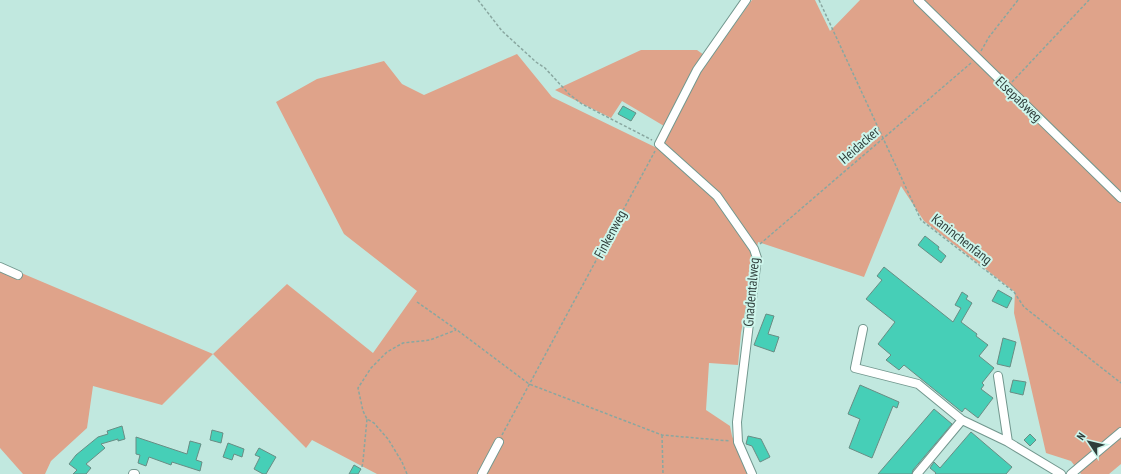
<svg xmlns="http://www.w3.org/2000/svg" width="1121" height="474" viewBox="0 0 1121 474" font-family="'PT Sans Narrow',sans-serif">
<rect width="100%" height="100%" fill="#c1e8df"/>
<path fill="#dfa38a" d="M752,0H815L830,31L860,0H1121V464L1109,474H1081L1071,461L1046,453L1014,313L1015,292L924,221L901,186L864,277L758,242L741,333L738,365L709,363L706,410L730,426L732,436L748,474H377L312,440L306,448L213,354L162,405L93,386L87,428L51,461L45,474H23L0,448V264L213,354L287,284L373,353L417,291L344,234L276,102L317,79L384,61L402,84L424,95L517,54L552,97L659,149L703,68Z
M641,50H697L704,55L695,67L664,126L622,101L611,118L555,90Z"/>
<path fill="#46cfb7" stroke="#688d84" d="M623,106L636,113L631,121L618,114Z
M925,236L939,247L938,249L946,256L941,263L918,245Z
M884,267L953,322L961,308L955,305L962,292L968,296L966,299L972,303L961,322L977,334L976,336L988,345L979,356L994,368L982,383L984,385L981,389L993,398L978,418L965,408L962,412L904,365L899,370L886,360L891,355L878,344L895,322L866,299L882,280L877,276Z
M998,290L1012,298L1007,308L992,301Z
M766,314L774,316L768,334L779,337L774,352L754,345Z
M1003,338L1016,342L1010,367L997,364Z
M1013,380L1026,382L1023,395L1010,392Z
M860,385L899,402L897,408L893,406L872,458L849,448L860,419L848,414Z
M934,409L952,424L913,470L912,474H878Z
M122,426L125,439L118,441V439L101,444L105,448L86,464L91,468L86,474H73L77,470L69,464L76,455L98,437L108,434L107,431Z
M212,430L223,433L221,443L210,440Z
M971,432L1012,467L1006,474H935L936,473L930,468L934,462L940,468Z
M1030,434L1036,440L1030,446L1024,440Z
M748,436L761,439L770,457L760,462L752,446L746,444Z
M136,437L187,454L190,441L201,444L196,460L202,462L200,471L172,462L171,465L149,457L146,466L138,463L140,455L136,454Z
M228,443L244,449L242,457L234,454L232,460L223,457Z
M259,448L276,457L266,474H263L254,469L260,457L255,455Z
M354,465L361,469L358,474H349Z"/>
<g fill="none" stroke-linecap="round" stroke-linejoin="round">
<g stroke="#72978e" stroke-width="10">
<path id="minor" d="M746,0L697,70L659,144L717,196L754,249L757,258L737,422L738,442L752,474
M918,0L1121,198
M0,267L18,275
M863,329L855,368L918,384L962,420L1008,442
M998,376L1008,442L1061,474
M133,474H135
M482,474L499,442
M917,474L962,420
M1071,474L1121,432"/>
</g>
<path stroke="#89a7a0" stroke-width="1.5" stroke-dasharray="3 2" stroke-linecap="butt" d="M478,0L502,31L536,62L545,68L569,94L582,104L652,140
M819,0L921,220L1014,292L1024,307L1121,383
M981,51L989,37L1018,0
M1012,82L1089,0
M760,244L971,63
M417,302L457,330L529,384L662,435L730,441
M502,435L655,151
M662,435L663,474
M362,467L363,461L367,419
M407,474L402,462L388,439L374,423L367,419L363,411L358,388L371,368L387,352L403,343L430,340L456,330"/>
<use href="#minor" stroke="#fff" stroke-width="8"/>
</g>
<g text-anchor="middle" stroke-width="4" stroke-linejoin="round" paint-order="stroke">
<g font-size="14" fill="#2f3e3b" stroke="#cef6ec">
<text transform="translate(1019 99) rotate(44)" y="5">Elsepaßweg</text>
<text transform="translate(859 145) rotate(-41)" y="5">Heidacker</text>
<text transform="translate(610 234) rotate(-62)" y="5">Finkenweg</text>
<text transform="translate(962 239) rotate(38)" y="5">Kaninchenfang</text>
<text transform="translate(751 292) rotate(-85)" y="5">Gnadentalweg</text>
</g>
</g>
<g transform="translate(1089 442) rotate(305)" stroke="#cef6ec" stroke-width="3" paint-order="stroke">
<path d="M0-3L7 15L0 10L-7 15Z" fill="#2f3e3b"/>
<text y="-6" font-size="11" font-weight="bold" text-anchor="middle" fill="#2f3e3b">N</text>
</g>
</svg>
